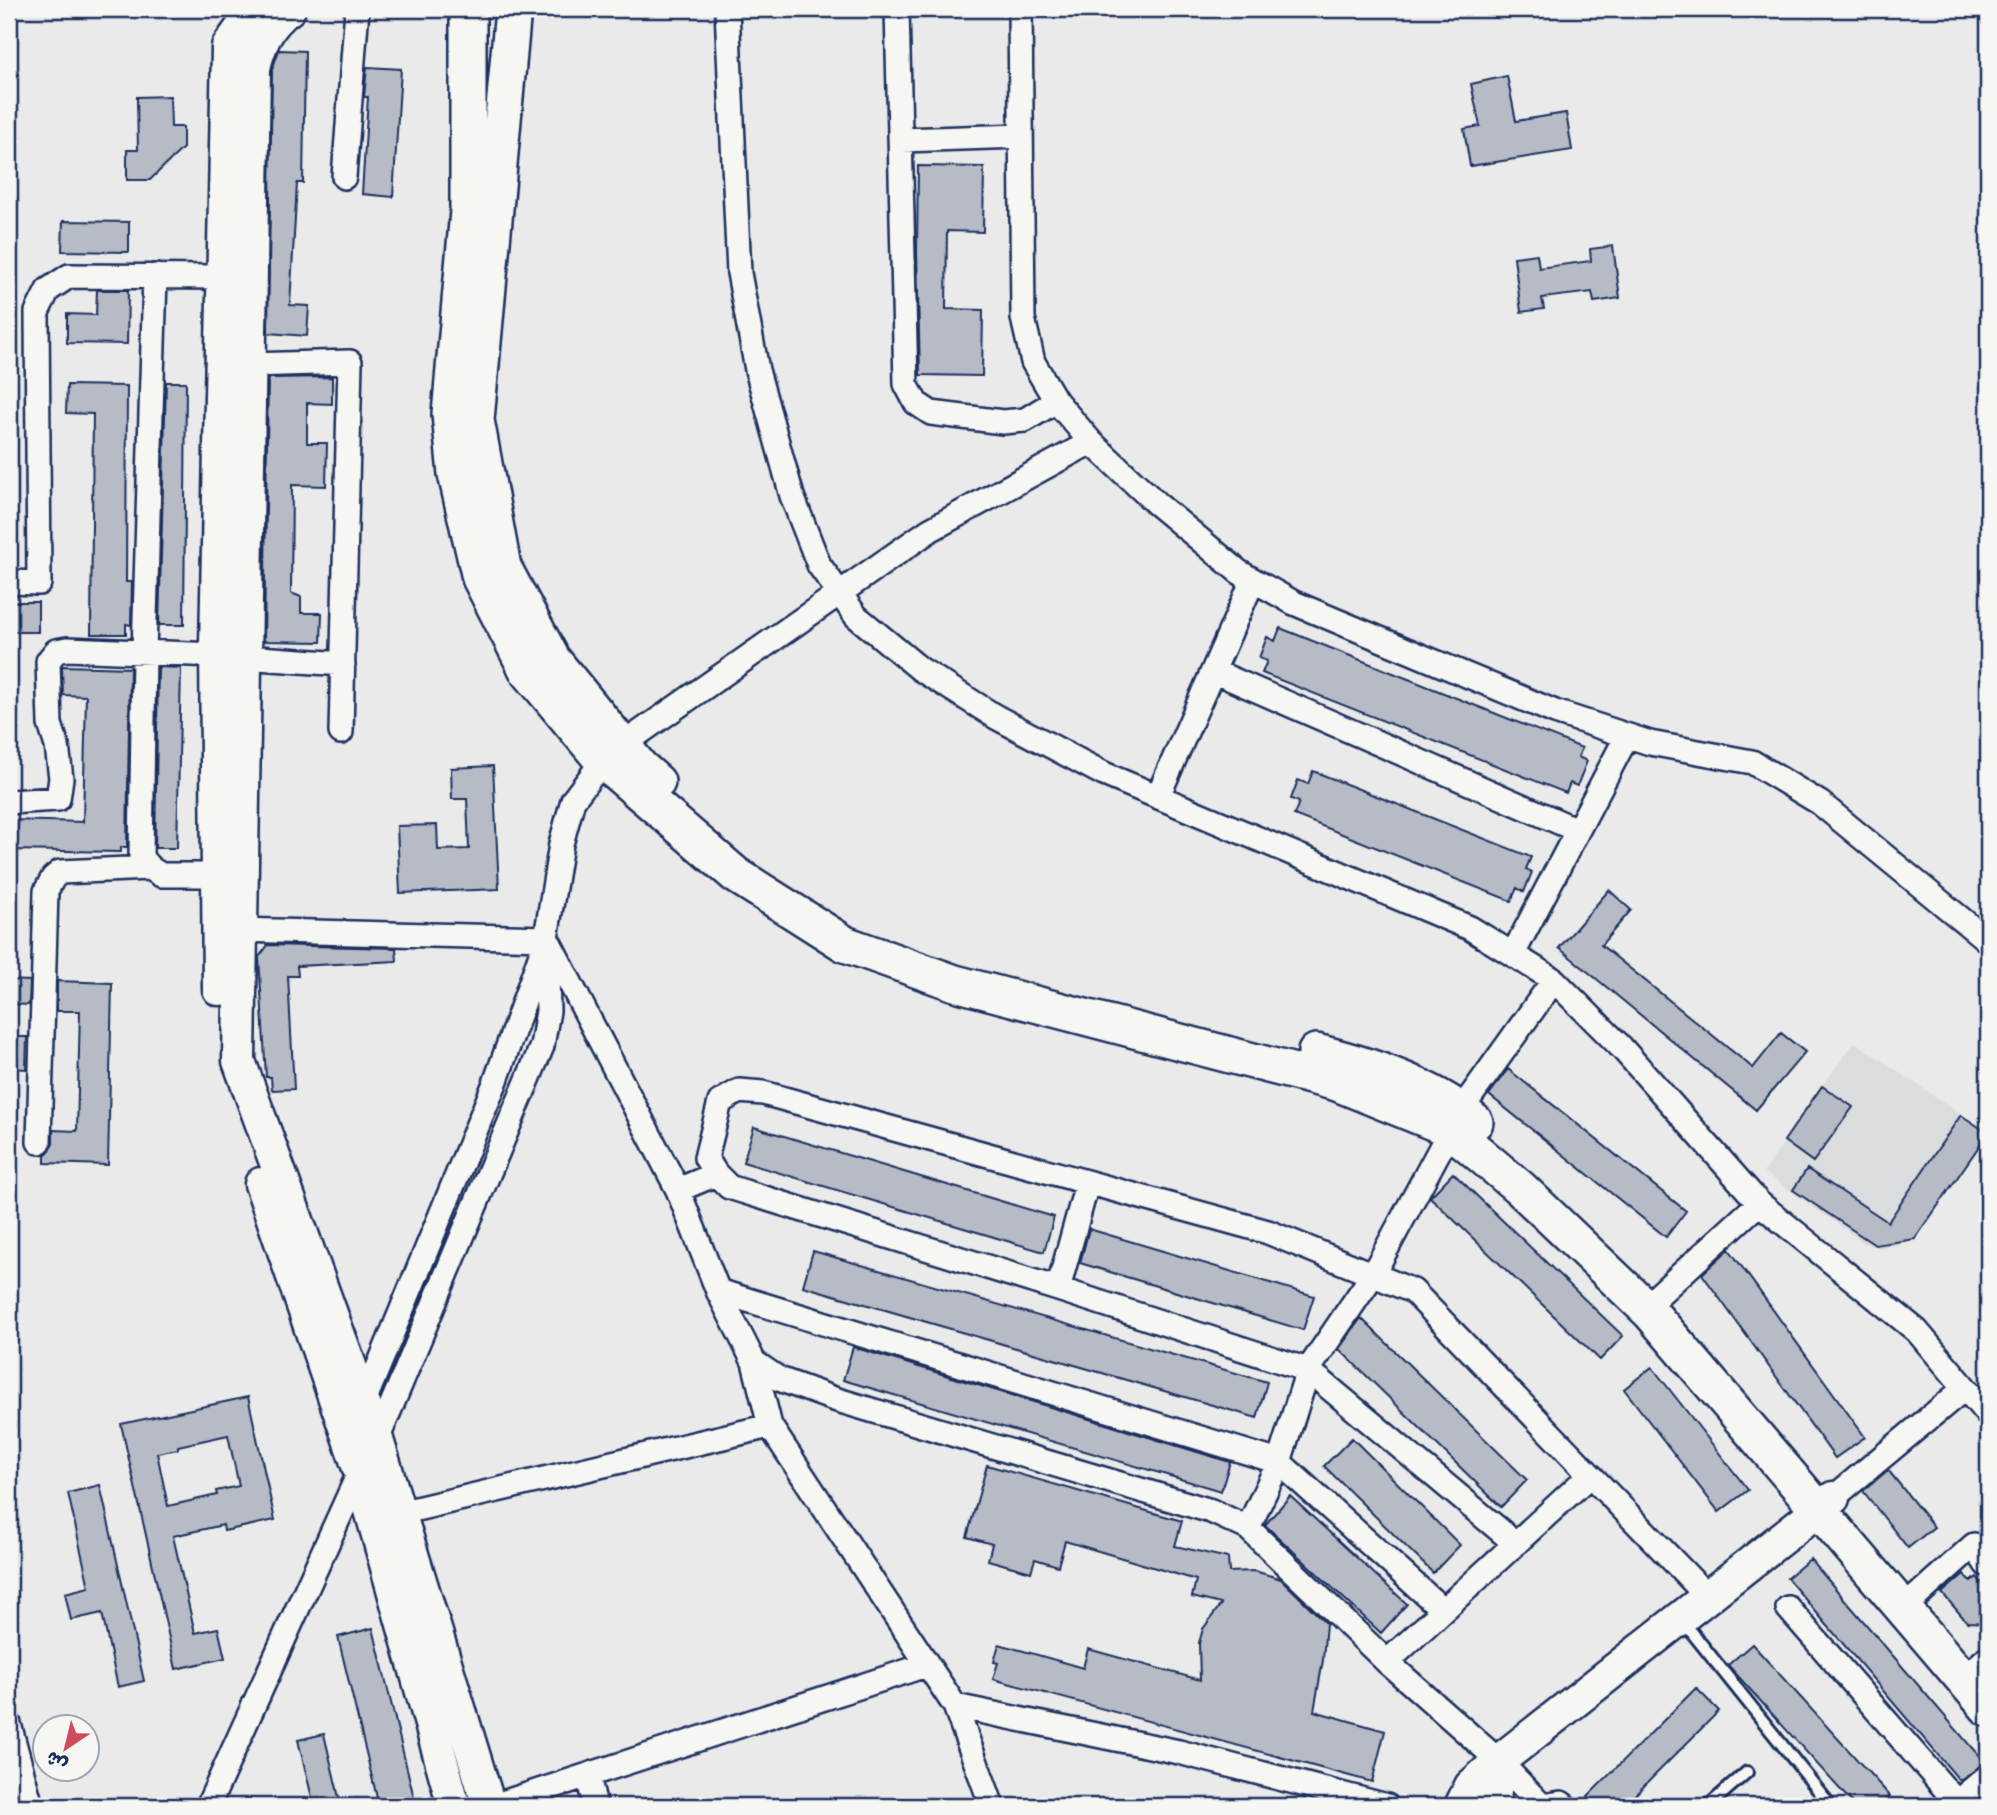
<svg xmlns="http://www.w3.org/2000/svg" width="1997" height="1815" viewBox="0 0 1997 1815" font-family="'Playpen Sans','Playpen Sans Arabic',sans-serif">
<rect width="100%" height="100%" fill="#e9eae9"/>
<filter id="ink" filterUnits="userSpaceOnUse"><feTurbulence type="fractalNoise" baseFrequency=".0143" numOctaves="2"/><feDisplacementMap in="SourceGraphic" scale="14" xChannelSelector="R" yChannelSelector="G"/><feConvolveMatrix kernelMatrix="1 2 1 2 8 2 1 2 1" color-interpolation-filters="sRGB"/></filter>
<g filter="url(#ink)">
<path fill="#dadcde" d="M1855,1042L1988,1133L1920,1232L1907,1243L1880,1248L1864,1243L1764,1172L1822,1086Z"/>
<path fill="#b6bbc6" stroke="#1b2f5e" stroke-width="2" fill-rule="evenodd" d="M279,50L305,51L303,183H297L290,305L309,306L307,336L268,333L272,70Z
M367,67L401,69L393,197L362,194L368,97H364Z
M1507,76L1516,121L1566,113L1572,150L1470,166L1464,129L1480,126L1471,84Z
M170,96L171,127H183V148L150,180H127V150H138L137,97Z
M918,166L984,167L983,232L947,231L946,309L983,310L982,376L920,375L917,252Z
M63,221L129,222V252L62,251Z
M1613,246L1620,298L1594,302L1592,292L1542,298L1544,309L1521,312L1514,257L1537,254L1539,268L1591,261L1590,249Z
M97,290H128L127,344L67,343V314L96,315Z
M332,377V404L307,403V443H327L326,486L292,485L291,593L301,597V613H322L321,642L264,641L268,378Z
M166,382H186L184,625H159Z
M67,385L127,386L126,582H132L131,625L126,624V634H91L93,414L66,413Z
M9,602H38V632H9Z
M1280,628L1582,748L1578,757L1587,761L1577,786L1570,783L1566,793L1262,673L1267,661L1259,658L1267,637L1275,641Z
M62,666L130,668L127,847H121V852L9,850V820L83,822L86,696L63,695Z
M158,667L181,668L177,848H155Z
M493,766L499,889L400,893L397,826L437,825L438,850L469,849L467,799H452L451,768Z
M1313,771L1531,857L1526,869L1532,872L1524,892L1517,888L1511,901L1294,815L1299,802L1291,799L1298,780L1308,784Z
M1609,890L1631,910L1601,945L1753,1068L1781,1033L1805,1052L1756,1110L1559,948Z
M268,945L396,948L397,961L297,966L298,976H288L294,1089L272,1090L271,1077H266L259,957Z
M9,980L30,981L29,1005L9,1004Z
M57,981L112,983L108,1165L45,1163V1155L50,1150L53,1143V1130L77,1131L80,1011H57Z
M9,1037H27L26,1069L9,1068Z
M1508,1069L1686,1211L1666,1237L1489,1095Z
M1822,1086L1853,1107L1813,1162L1784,1141Z
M1961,1115L1988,1133L1915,1239L1875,1245L1793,1190L1807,1169L1888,1222Z
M754,1127L1054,1217L1044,1252L743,1162Z
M1453,1173L1623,1336L1600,1360L1430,1197Z
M1089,1229L1314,1296L1303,1330L1080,1263Z
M1729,1249L1865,1437L1835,1458L1702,1274Z
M813,1251L1267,1382L1257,1418L803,1286Z
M1361,1318L1527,1480L1501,1507L1339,1349Z
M853,1347L1230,1462L1221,1491L843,1380Z
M1652,1367L1748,1490L1719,1512L1624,1389Z
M248,1397L275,1520L224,1531L223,1525L173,1536L195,1633L218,1628L225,1658L176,1669L121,1424ZM228,1435L239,1486L216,1491L217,1495L168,1506L157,1453L178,1449V1446Z
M1352,1438L1460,1545L1433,1573L1324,1466Z
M987,1465L1182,1521L1175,1546L1228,1558L1229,1572L1255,1571L1281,1579L1326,1623L1323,1660L1314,1711L1385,1731L1372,1782L993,1679L998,1663L994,1662L999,1644L1083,1668L1088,1649L1200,1680L1199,1643L1203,1629L1221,1604L1192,1597L1196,1580L1065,1541L1058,1566L1035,1559L1031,1572L988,1560L992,1544L967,1537Z
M1888,1470L1934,1527L1908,1548L1863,1491Z
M100,1485L144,1681L118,1687L102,1613L71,1620L65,1593L89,1587L68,1493Z
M1290,1496L1407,1604L1381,1633L1265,1525Z
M1810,1559L1985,1763L1960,1781L1787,1578Z
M1964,1574L1971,1582L1977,1577L1988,1590V1623L1967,1622L1942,1593Z
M373,1628L416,1806H379L338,1637Z
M1752,1644L1890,1796L1878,1806H1855L1728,1665Z
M1696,1688L1719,1711L1624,1806H1599L1588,1796Z
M324,1734L341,1806H314L298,1740Z"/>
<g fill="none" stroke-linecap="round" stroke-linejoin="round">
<g stroke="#1b2f5e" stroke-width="16">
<path id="lane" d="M1682,1620L1831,1806
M1708,1806L1747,1772"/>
</g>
<g stroke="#1b2f5e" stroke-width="28">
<path id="street" d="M727,9L739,273L757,370L792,496L819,565L856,616L920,669L996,717L1104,774L1470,928L1554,980L1621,1047L1759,1203L1917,1331L1988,1415
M897,9L906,384L916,403L931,413L1003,422L1025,420L1056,401
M1020,9L1023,318L1033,362L1056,401L1091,442L1157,504L1239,572L1294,603L1555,712L1650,743L1752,762L1820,803L1988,941
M902,140L1021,136
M344,177L357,9
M155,276L144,653L141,858L150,868L161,875H218
M250,365L350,362L341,732
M9,582L39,583L37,312L48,290L69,276L223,277
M1213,671L1577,830
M1158,796L1253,580
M9,802L58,799L61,778L57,746L50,724L48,661L56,651L67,649L216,655L343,664
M241,930L546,938
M550,944L678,1190L718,1291L754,1362L779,1379L834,1399L1211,1511L1248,1528L1387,1662L1499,1761L1542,1806
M1513,954L1627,736
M39,1142L46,891L53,878L60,872L150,868
M678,1190L716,1174
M1058,1289L1087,1184
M718,1291L1279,1462L1443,1610
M1654,1299L1759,1203
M754,1362L770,1426L955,1706L992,1806
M363,1411V1404L495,1083L542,951
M1833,1498L1965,1388
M399,1513L770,1426
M1248,1528L1279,1462L1308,1370L1372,1276L1461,1110L1554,980
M1515,1543L1308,1370L1058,1289L729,1187L716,1174L706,1158L720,1102L739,1091L763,1093L1268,1232L1413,1291L1707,1596
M1917,1596L1974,1545L1986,1564L1988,1562
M1788,1608L1960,1806
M1387,1662L1590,1475
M1979,1665L1988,1657
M955,1706L1179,1752L1387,1806
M9,1724L31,1806
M588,1776L595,1806
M1957,1802L1988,1776
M208,1806L360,1471L377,1440L542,1046L548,1011L546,938L561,844L573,800L603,761L622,745L930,530L1091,442
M493,1806L926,1665
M1542,1806L1561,1803L1565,1806"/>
</g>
<g stroke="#1b2f5e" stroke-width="37">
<path id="secondary" d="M289,9C268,24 259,45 254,68L239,1061L377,1440L489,1806
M219,989L216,646L228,47L255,9
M261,1184L360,1471L454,1806
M1461,1806L1471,1786L1499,1761L1833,1498
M1490,1806L1494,1798L1499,1761"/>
</g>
<g stroke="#1b2f5e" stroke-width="40">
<path id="primary" d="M468,9V211L450,414L456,474L480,578L527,670L603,761L736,875L845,944L955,983L1337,1083L1450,1129L1520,1188L1650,1312L1988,1708
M513,9L476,420L503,567L552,659L640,767L657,782
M1316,1052C1369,1065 1434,1086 1475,1122"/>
</g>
<use href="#lane" stroke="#f6f6f2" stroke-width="10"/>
<use href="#street" stroke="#f6f6f2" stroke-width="23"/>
<use href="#secondary" stroke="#f6f6f2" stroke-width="32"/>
<use href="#primary" stroke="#f6f6f2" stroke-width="35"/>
</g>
</g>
<rect width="1997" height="1815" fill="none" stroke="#f6f6f2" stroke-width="35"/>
<rect x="18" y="18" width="1962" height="1780" fill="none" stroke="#1b2f5e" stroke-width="2.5" filter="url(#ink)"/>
<g transform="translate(66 1748) rotate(215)"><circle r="33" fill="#f6f6f2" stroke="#9ea6b7" stroke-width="2"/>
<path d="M0-5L12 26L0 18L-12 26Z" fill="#d1495b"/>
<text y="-10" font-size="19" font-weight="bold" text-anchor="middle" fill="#1b2f5e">ش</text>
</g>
</svg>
